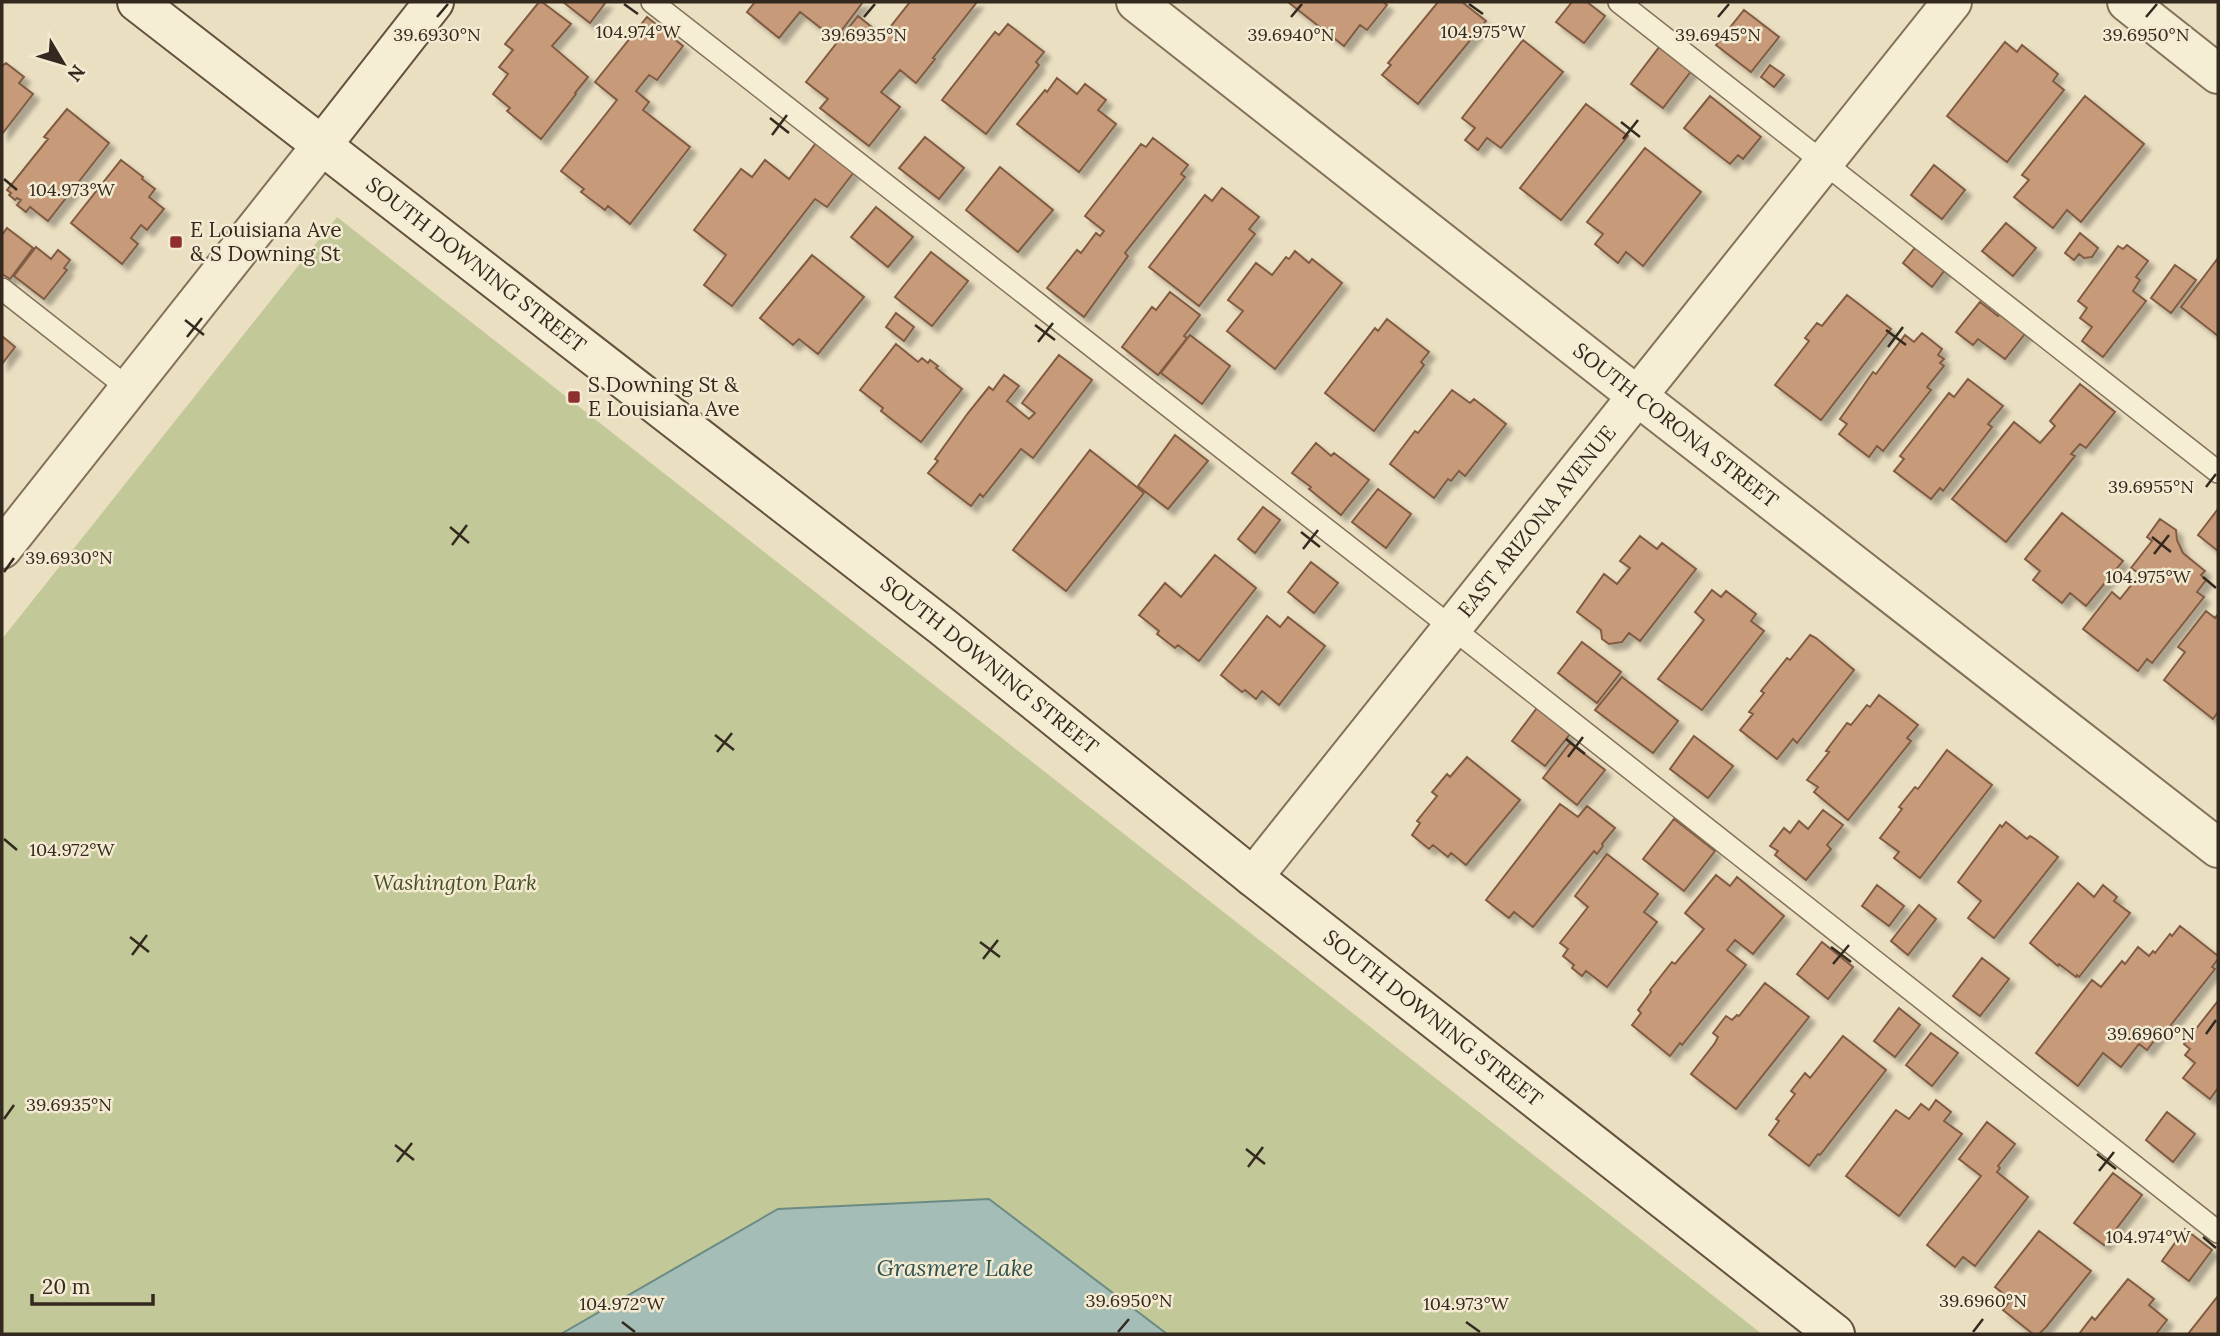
<svg xmlns="http://www.w3.org/2000/svg" width="2220" height="1336" viewBox="0 0 2220 1336" font-family="Lora,serif">
<defs>
<filter id="shadow"><feDropShadow dx="6" dy="6" stdDeviation="2" flood-color="#0004"/></filter>
</defs>
<rect width="100%" height="100%" fill="#ebdfc2"/>
<path fill="#c2c897" d="M337,217L1762,1334H2V639Z"/>
<path fill="#a4beb7" stroke="#6c8b84" stroke-width="2" d="M989,1199L1167,1334H561L778,1209Z"/>
<path fill="#c79b7a" stroke="#815c42" stroke-width="2" filter="url(#shadow)" d="M539,2H542L571,24L552,46L588,77L575,93L576,94L541,139L507,111L510,108L493,94L508,74L499,67L513,50L505,44Z
M563,2H606L590,23Z
M755,2H863L835,39L800,12L779,38L747,12Z
M910,2H977L933,58L935,59L916,83L900,70L881,92L900,107L869,146L820,108L828,99L806,82L858,16L883,36Z
M1288,2H1383L1387,5L1367,30L1360,25L1344,46Z
M1438,2H1462L1486,21L1418,104L1382,75L1391,65L1388,63Z
M1572,2H1587L1605,16L1584,43L1556,22Z
M1744,10L1779,37L1751,72L1716,45Z
M647,17L683,46L657,80L649,75L636,91L649,102L643,110L690,147L630,224L608,206L605,210L581,192L584,189L561,171L617,100L595,82Z
M1008,24L1044,52L1036,62L1039,65L986,134L942,100L995,32L999,35Z
M1523,40L1563,72L1501,148L1487,138L1478,150L1465,140L1475,128L1462,118Z
M2005,42L2017,52L2022,45L2058,74L2053,81L2064,90L2007,162L1947,116Z
M1660,46L1692,70L1663,108L1631,84Z
M6,63L24,77L19,83L33,94L2,134V66Z
M1770,65L1784,75L1774,87L1761,77Z
M1057,78L1077,94L1085,84L1106,100L1098,110L1116,124L1079,172L1017,124L1045,90L1047,92Z
M1710,96L1761,137L1743,159L1738,155L1730,164L1684,128Z
M2085,96L2144,144L2081,222L2067,210L2053,228L2014,197L2029,180L2022,175Z
M1586,104L1628,136L1561,220L1520,188Z
M67,109L109,143L48,221L30,207L26,212L17,205L21,200L17,198L15,200L9,195L11,193L7,190L48,139L44,137Z
M925,137L964,168L939,199L899,168Z
M1153,138L1188,165L1181,174L1185,177L1125,253L1128,256L1084,317L1047,288L1077,250L1081,253L1096,233L1100,236L1104,231L1085,216L1141,144L1146,147Z
M816,143L854,172L827,207L815,199L732,306L704,285L726,255L694,230L741,169L752,177L765,160L789,179Z
M1645,148L1701,192L1643,266L1626,252L1618,263L1595,244L1603,234L1587,222Z
M121,160L143,177L142,179L155,189L149,197L164,209L147,230L141,225L131,238L138,244L122,264L71,223Z
M1934,165L1965,190L1942,219L1911,195Z
M1000,167L1053,210L1018,252L966,210Z
M1222,188L1259,217L1249,229L1255,234L1199,306L1149,267L1205,195L1212,201Z
M876,207L913,237L888,267L851,237Z
M2006,223L2036,248L2013,276L1982,251Z
M7,228L33,248L10,279L2,274V235Z
M2080,233L2098,248L2092,257L2084,258L2079,254L2074,260L2065,253Z
M1918,244L1947,267L1932,287L1903,263Z
M2127,245L2148,261L2136,277L2140,280L2133,291L2146,301L2103,357L2082,341L2092,327L2080,318L2087,308L2078,301L2118,246L2123,249Z
M36,247L51,259L58,250L70,260L64,268L67,270L44,299L14,276Z
M1295,251L1309,263L1312,259L1342,283L1275,369L1227,331L1243,311L1228,300L1256,263L1272,275L1286,257L1289,259Z
M931,252L968,281L932,326L895,297Z
M812,255L864,297L818,354L799,339L793,345L760,318Z
M2218,258V336L2181,307Z
M2175,265L2196,280L2171,313L2151,298Z
M1170,292L1200,315L1184,336L1187,338L1158,375L1122,347L1152,307L1156,310Z
M1847,295L1891,329L1821,420L1775,385L1809,341L1805,338L1817,323L1822,326Z
M1980,302L1998,316L2002,310L2028,330L2005,359L1978,339L1973,345L1956,332Z
M896,313L914,327L904,341L886,327Z
M1387,319L1429,352L1421,362L1424,365L1374,431L1325,393L1375,328L1378,331Z
M1922,333L1942,349L1938,355L1944,359L1940,363L1944,366L1927,387L1931,390L1883,451L1877,446L1869,457L1839,434L1847,424L1840,419L1873,372L1876,374L1905,335L1914,342Z
M1190,335L1230,366L1202,404L1161,373Z
M2,336L15,347L2,364Z
M896,344L918,362L922,358L928,363L930,360L938,366L936,368L962,389L921,442L881,411L883,408L860,390Z
M1059,355L1092,380L1033,458L1021,449L983,497L980,494L971,506L928,473L938,461L935,459L968,413L989,387L993,390L1004,375L1019,386L1007,401L1029,419L1035,413L1022,403Z
M1968,379L2003,406L1988,424L1992,427L1943,491L1940,488L1931,499L1894,471L1904,459L1900,456L1949,393L1954,397Z
M2080,384L2115,412L2086,448L2080,444L2071,454L2075,456L2006,542L1952,499L2014,422L2040,443L2055,426L2050,421Z
M1452,390L1470,403L1474,399L1506,424L1465,476L1459,471L1451,481L1448,479L1434,498L1390,464L1415,431L1418,433Z
M1175,435L1208,461L1168,509L1138,486Z
M1316,443L1331,456L1334,453L1369,480L1341,515L1309,489L1311,487L1292,473Z
M1090,450L1144,493L1066,591L1013,550Z
M1378,489L1411,514L1386,548L1352,522Z
M1263,507L1280,520L1255,553L1238,539Z
M2218,509V551L2198,535Z
M2062,513L2123,561L2086,606L2070,593L2062,603L2033,580L2040,571L2025,559Z
M2160,519L2176,530L2177,540L2183,553L2205,571L2201,575L2206,580L2197,592L2204,597L2152,663L2147,659L2138,671L2083,629L2112,592L2120,599L2140,574L2131,568L2152,541L2147,537Z
M1640,536L1657,549L1662,543L1696,569L1640,641L1629,633L1622,642L1609,644L1602,639L1601,630L1577,612L1604,574L1617,584L1630,568L1620,561Z
M1215,555L1256,588L1199,661L1178,645L1175,648L1157,634L1159,631L1139,615L1165,583L1181,597Z
M1311,562L1338,583L1314,613L1288,592Z
M1712,590L1721,597L1726,591L1756,614L1751,621L1764,631L1702,710L1658,679L1704,620L1695,612Z
M2206,611L2215,618L2218,614V712L2213,719L2164,680L2185,652L2178,647Z
M1267,616L1280,627L1288,617L1325,646L1279,705L1262,691L1256,699L1245,690L1242,692L1221,675Z
M1810,635L1816,638L1854,670L1797,743L1793,739L1777,759L1740,730L1753,714L1749,712L1764,693L1761,691L1787,658L1790,660Z
M1582,642L1621,672L1597,703L1558,673Z
M1622,677L1678,721L1653,753L1595,710Z
M1879,695L1918,725L1907,738L1911,741L1848,820L1814,792L1818,787L1807,780L1829,752L1826,751L1847,723L1851,725L1867,705L1870,707Z
M1537,708L1570,734L1545,766L1512,741Z
M1694,736L1733,766L1708,798L1670,769Z
M1570,743L1605,770L1577,805L1543,778Z
M1947,750L1992,785L1920,878L1894,858L1899,852L1880,838L1902,809L1899,807L1915,787L1918,789Z
M1467,757L1520,800L1466,865L1451,853L1448,857L1433,845L1429,849L1412,835L1420,823L1417,821L1437,796L1432,792L1447,774L1450,777Z
M1560,804L1578,817L1587,806L1615,828L1602,844L1603,846L1597,854L1594,851L1533,927L1514,912L1509,918L1486,900Z
M1823,810L1843,825L1827,845L1831,849L1806,880L1775,855L1778,851L1770,846L1784,828L1790,833L1799,821L1808,829Z
M1674,819L1715,851L1684,891L1643,859Z
M2006,822L2027,839L2030,836L2035,839L2058,857L1994,938L1968,918L1981,901L1958,882L2000,825L2002,827Z
M1607,854L1658,894L1644,912L1657,922L1607,987L1586,971L1582,976L1572,968L1574,965L1563,956L1568,949L1560,943L1588,907L1575,896Z
M1716,875L1730,886L1737,877L1784,916L1753,954L1735,940L1727,950L1746,965L1682,1045L1680,1043L1670,1056L1632,1025L1641,1013L1638,1010L1651,992L1650,990L1672,962L1675,964L1704,929L1685,913Z
M2078,883L2094,897L2103,885L2117,897L2114,901L2130,913L2079,977L2077,975L2076,977L2059,964L2058,966L2030,943Z
M1877,885L1904,906L1889,926L1862,906Z
M1919,905L1936,919L1908,955L1891,941Z
M2180,926L2218,956V959L2212,967L2215,969L2163,1035L2160,1033L2147,1050L2139,1044L2121,1067L2103,1053L2078,1086L2036,1053L2092,980L2101,987L2122,961L2125,964L2138,947L2149,956L2153,951L2155,953L2170,934L2172,936Z
M1822,942L1853,967L1828,999L1797,974Z
M1982,958L2009,979L1980,1016L1953,996Z
M1765,983L1809,1017L1736,1109L1691,1074L1715,1043L1718,1037L1713,1033L1726,1016L1732,1020L1737,1015L1739,1016Z
M2218,1001V1088L2210,1099L2183,1078L2195,1063L2185,1055L2190,1049L2184,1044Z
M1899,1008L1920,1025L1895,1057L1874,1041Z
M1931,1033L1958,1053L1932,1086L1906,1065Z
M1843,1036L1886,1070L1820,1155L1818,1154L1809,1166L1769,1135L1779,1121L1776,1119L1795,1094L1791,1091L1805,1073L1810,1078Z
M1936,1100L1951,1112L1944,1121L1962,1134L1899,1216L1846,1176L1896,1110L1909,1119L1921,1104L1929,1110Z
M2167,1112L2195,1134L2173,1162L2146,1140Z
M1987,1122L2015,1144L1998,1166L2000,1168L1997,1172L2028,1197L1975,1266L1963,1257L1955,1267L1927,1245L1981,1176L1959,1159Z
M2113,1173L2142,1195L2104,1245L2074,1223Z
M2185,1229L2212,1250L2189,1281L2162,1261Z
M2039,1231L2091,1271L2046,1327L2039,1334H2033L2003,1310L2011,1300L1995,1287Z
M2128,1279L2154,1299L2149,1305L2167,1320L2156,1334H2079L2092,1317L2095,1320Z
M2218,1296V1334H2188Z"/>
<g fill="none" stroke-linecap="round" stroke-linejoin="round">
<g stroke="#84715a" stroke-width="24">
<path id="service" d="M652,2L1451,627L2218,1232
M1619,2L2218,472
M2,289L128,388"/>
</g>
<g stroke="#84715a" stroke-width="42">
<g id="minor">
<path id="s1" d="M1136,2L1636,395L2218,848"/>
<path d="M2127,2L2218,74"/>
<path id="s2" d="M1253,877L1952,2"/>
</g>
</g>
<g stroke="#84715a" stroke-width="42">
<path id="tertiary" d="M2,549L322,145"/>
</g>
<g stroke="#65523e" stroke-width="42">
<g id="secondary">
<path id="s3" d="M137,2L943,627L1253,877L1835,1334"/>
<path d="M322,145L434,2"/>
</g>
</g>
<use href="#service" stroke="#f6edd5" stroke-width="21"/>
<use href="#minor" stroke="#f6edd5" stroke-width="38"/>
<use href="#tertiary" stroke="#f6edd5" stroke-width="38"/>
<use href="#secondary" stroke="#f6edd5" stroke-width="38"/>
</g>
<path fill="none" stroke="#34291e" stroke-width="2.5" d="M624,4L638,14M1469,4L1483,14M437,17L448,4M864,17L875,4M1291,17L1302,4M1718,17L1729,4M2146,17L2157,4M770,118L789,133M1621,122L1640,137M772,135L787,115M1623,139L1638,120M4,179L17,190M185,320L204,335M1035,325L1055,340M1886,330L1906,345M187,337L202,318M1038,342L1053,323M1888,347L1903,327M2206,487L2216,474M450,527L469,543M1301,532L1320,547M2152,537L2171,552M452,545L467,525M1303,549L1318,530M2154,554L2169,535M4,572L14,558M2203,577L2216,588M715,735L734,750M1566,739L1585,754M717,752L732,733M1568,757L1583,737M4,839L17,850M130,937L149,952M980,942L1000,957M1831,947L1851,962M132,955L147,935M983,959L998,940M1833,964L1849,945M2206,1034L2216,1020M4,1119L14,1105M395,1145L414,1160M1246,1149L1265,1164M2097,1154L2116,1169M397,1162L412,1143M1248,1167L1263,1147M2099,1171L2114,1152M2203,1237L2216,1248M622,1322L635,1332M1466,1322L1480,1332M1118,1332L1129,1319M1973,1332L1983,1319"/>
<g fill="#8f2f2e" stroke="#f3ead1" stroke-width="2.5">
<rect x="169" y="235" width="14" height="14" rx="3.5"/>
<rect x="567" y="390" width="14" height="14" rx="3.5"/>
</g>
<g text-anchor="middle" stroke-width="5" stroke-linejoin="round" paint-order="stroke">
<g font-size="21" fill="#34291e" stroke="#f3ead1" text-anchor="start">
<text x="190" y="237">E Louisiana Ave<tspan x="190" dy="24">&amp; S Downing St</tspan></text>
<text x="588" y="392">S Downing St &amp;<tspan x="588" dy="24">E Louisiana Ave</tspan></text>
</g>
<g font-size="21" fill="#34291e" stroke="#f3ead1">
<text dy="7" stroke="none"><textPath href="#s3" startOffset="429">SOUTH DOWNING STREET</textPath></text>
<text dy="7" stroke="none"><textPath href="#s1" startOffset="686">SOUTH CORONA STREET</textPath></text>
<text dy="7" stroke="none"><textPath href="#s2" startOffset="455">EAST ARIZONA AVENUE</textPath></text>
<text dy="7" stroke="none"><textPath href="#s3" startOffset="1080">SOUTH DOWNING STREET</textPath></text>
<text dy="7" stroke="none"><textPath href="#s3" startOffset="1647">SOUTH DOWNING STREET</textPath></text>
</g>
<g font-size="21" font-style="italic" fill="#445026" stroke="#f3ead1">
<text x="455" y="890">Washington Park</text>
</g>
<g font-size="23" font-style="italic" fill="#2e5351" stroke="#f3ead1">
<text x="955" y="1276">Grasmere Lake</text>
</g>
</g>
<g font-size="18" text-anchor="middle" fill="#34291e" stroke="#f3ead1" stroke-width="5" stroke-linejoin="round" paint-order="stroke">
<text x="638" y="38">104.974°W</text>
<text x="1483" y="38">104.975°W</text>
<text x="437" y="41">39.6930°N</text>
<text x="864" y="41">39.6935°N</text>
<text x="1291" y="41">39.6940°N</text>
<text x="1718" y="41">39.6945°N</text>
<text x="2146" y="41">39.6950°N</text>
<text x="72" y="196">104.973°W</text>
<text x="2151" y="493">39.6955°N</text>
<text x="69" y="564">39.6930°N</text>
<text x="2148" y="583">104.975°W</text>
<text x="72" y="856">104.972°W</text>
<text x="2151" y="1040">39.6960°N</text>
<text x="69" y="1111">39.6935°N</text>
<text x="2148" y="1243">104.974°W</text>
<text x="1129" y="1307">39.6950°N</text>
<text x="1983" y="1307">39.6960°N</text>
<text x="622" y="1310">104.972°W</text>
<text x="1466" y="1310">104.973°W</text>
</g>
<rect width="2220" height="1336" fill="none" stroke="#34291e" stroke-width="7"/>
<g transform="translate(63 63) rotate(128)" stroke="#f3ead1" stroke-width="5" paint-order="stroke">
<path d="M0-5L12 26L0 18L-12 26Z" fill="#34291e"/>
<text y="-10" font-size="19" font-weight="bold" text-anchor="middle" fill="#34291e">N</text>
</g>
<path d="M32 1294v10h121v-10" fill="none" stroke="#34291e" stroke-width="3.5"/>
<text x="42" y="1294" font-size="21" fill="#34291e" stroke="#f3ead1" stroke-width="5" paint-order="stroke">20 m</text>
</svg>
